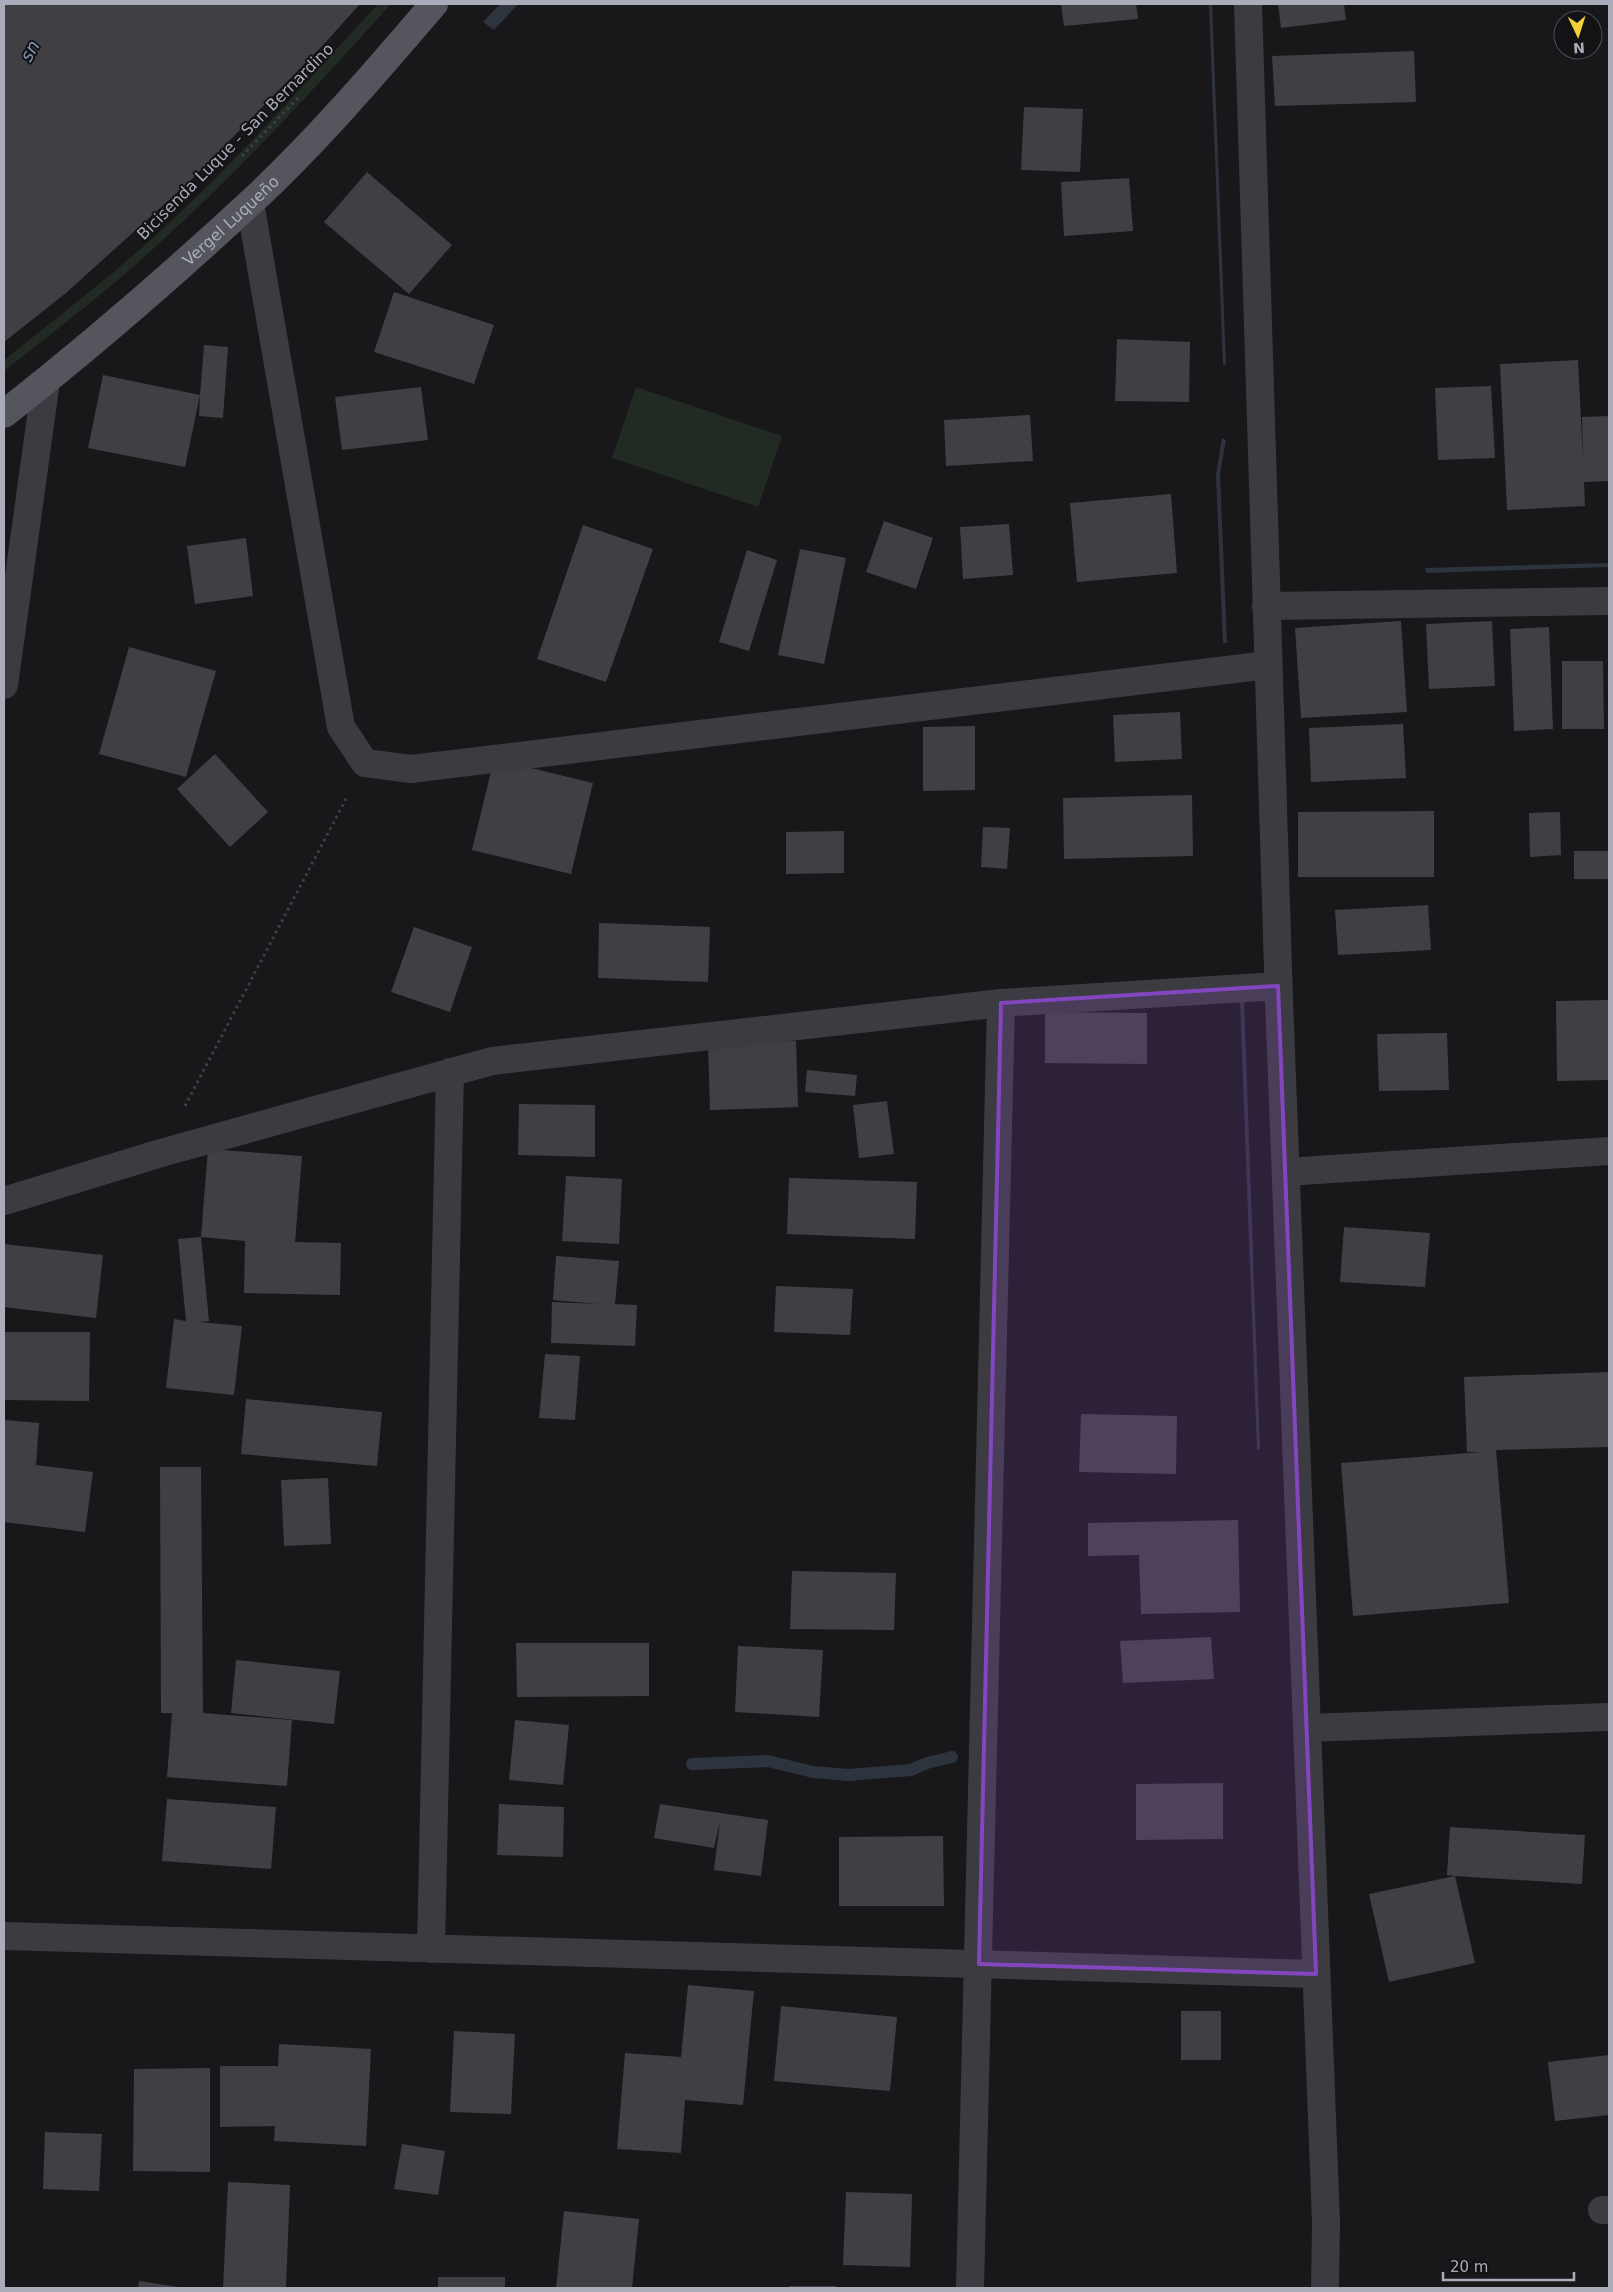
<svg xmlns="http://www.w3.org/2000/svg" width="1613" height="2292" viewBox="0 0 1613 2292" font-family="'DejaVu Sans',sans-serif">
<rect width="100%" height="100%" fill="#18181a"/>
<path fill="#222a24" d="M378,4H391C315,88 238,173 153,249C106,292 54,332 4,371V360C52,322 101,284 147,243C230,169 303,85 378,4Z
M636,387L782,436L758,507L612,458Z"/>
<path fill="#2e343e" d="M500,4H518L494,30L483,22Z
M1209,4H1212L1226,365L1223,364Z
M1222,438L1226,440L1220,474L1227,643H1223L1216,475Z
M1609,563V567L1426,573L1425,568Z
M1244,1001L1260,1449L1257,1450L1240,1002Z"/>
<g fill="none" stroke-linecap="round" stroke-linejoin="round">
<path stroke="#2e343e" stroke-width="12" d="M692,1764L768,1761L813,1772L848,1775L911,1770L927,1763L952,1757"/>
</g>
<path fill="#404044" d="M4,4H360L324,44L190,181L66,293L4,342Z
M1061,4H1136L1138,19L1064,26Z
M1278,4H1344L1346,20L1281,28Z
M1414,51L1416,102L1275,106L1272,56Z
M1024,107L1083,109L1080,172L1021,170Z
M367,172L452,245L409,294L324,222Z
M1129,178L1133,231L1064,236L1061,182Z
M394,292L494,325L474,384L374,352Z
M1117,339L1190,342L1189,402L1115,401Z
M204,345L228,347L223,418L199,416L200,395L185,467L88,448L103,375L200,395Z
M1578,360L1583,461L1582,417L1609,416V481L1584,482L1585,506L1507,510L1500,364Z
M1491,386L1495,458L1438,460L1435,388Z
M421,387L428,440L342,450L335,397Z
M1030,415L1033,461L946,466L944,420Z
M1171,494L1177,573L1077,582L1070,503Z
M884,521L933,538L916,589L866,572Z
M1009,524L1013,575L963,579L960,527Z
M583,525L653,549L606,682L537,659Z
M246,538L253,596L195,604L187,546Z
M800,549L846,558L824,664L778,655Z
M747,550L777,560L749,651L719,642Z
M1401,621L1407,712L1301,718L1295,628Z
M1492,621L1495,686L1429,689L1426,624Z
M1549,627L1553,729L1514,731L1510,629Z
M129,647L216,671L186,777L99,754Z
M1562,661H1603L1604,729H1562Z
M1180,712L1182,759L1115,762L1113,715Z
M1403,724L1406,778L1311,782L1309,728Z
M975,726V790L923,791V727Z
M215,754L268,812L230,847L177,789Z
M494,759L593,783L571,874L472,850Z
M1192,795L1193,856L1064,859L1063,798Z
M1434,811V877H1298V812Z
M1560,812L1561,855L1530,857L1529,813Z
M983,827L1010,828L1007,869L981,867Z
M844,831V873L786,874V832Z
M1574,851H1609V879H1574Z
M1428,905L1431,950L1338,955L1335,910Z
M599,923L710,927L708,982L598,978Z
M414,927L472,947L450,1012L391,992Z
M1609,1000V1080L1557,1081L1556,1001Z
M1045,1012L1147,1013V1064L1045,1063Z
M1447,1033L1449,1090L1379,1091L1377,1034Z
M796,1041L798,1107L710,1110L708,1044Z
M807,1070L857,1075L855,1096L805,1092Z
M887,1101L894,1154L859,1158L853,1105Z
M519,1104L595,1105V1157L518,1155Z
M208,1149L302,1156L295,1242L341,1243L340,1295L244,1293L245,1241L201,1237Z
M566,1176L622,1179L619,1244L562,1241Z
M789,1178L917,1182L915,1239L787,1234Z
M1344,1227L1430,1233L1425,1287L1340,1282Z
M201,1237L209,1321L199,1322L242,1326L234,1395L166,1388L174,1319L186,1321L178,1239Z
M4,1244L103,1255L96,1318L4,1307Z
M556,1256L619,1261L615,1304L637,1305L635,1346L551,1343L552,1302L599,1304L553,1300Z
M776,1286L853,1289L850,1335L774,1332Z
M4,1332H90L89,1401L4,1400Z
M545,1354L580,1356L575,1420L539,1418Z
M1609,1372V1447L1496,1450L1509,1603L1353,1616L1341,1463L1482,1452H1467L1464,1377Z
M246,1399L382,1412L377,1466L241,1454Z
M1081,1414L1177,1416L1176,1474L1079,1472Z
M4,1420L39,1423L36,1465L93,1472L85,1532L4,1522Z
M160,1467H201L203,1713L292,1720L287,1786L167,1777L172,1713H161Z
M328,1478L331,1544L284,1546L281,1480Z
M1238,1520L1240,1612L1141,1614L1139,1555L1088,1556V1523Z
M792,1571L896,1573L894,1630L790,1629Z
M1211,1637L1214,1679L1123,1683L1120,1641Z
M516,1643H649V1696L517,1697Z
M738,1646L823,1650L819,1717L735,1712Z
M236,1660L340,1671L334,1724L231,1713Z
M515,1720L569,1725L563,1785L509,1780Z
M1223,1783V1839L1136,1840V1784Z
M167,1799L276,1807L271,1869L162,1861Z
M499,1804L564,1807L563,1857L497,1855Z
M660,1804L768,1820L761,1876L714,1870L720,1821L714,1848L654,1838Z
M1450,1827L1585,1835L1582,1884L1455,1876L1475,1963L1389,1982L1369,1894L1455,1876L1447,1875Z
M943,1836L944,1906H839V1837Z
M688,1985L754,1991L743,2105L685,2100L681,2153L617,2149L625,2053L681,2057Z
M781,2006L897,2017L890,2091L774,2081Z
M1181,2011H1221V2060H1181Z
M454,2031L515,2034L511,2114L450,2112Z
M279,2044L371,2049L366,2146L274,2141L275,2126L220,2127V2066H278Z
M1609,2055V2115L1555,2121L1548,2062Z
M210,2068V2172L133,2171L134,2069Z
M45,2132L102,2134L99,2191L43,2189Z
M402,2144L445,2151L438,2195L394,2189Z
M228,2182L290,2185L286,2288H223Z
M846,2192L912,2194L910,2267L843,2265Z
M564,2211L639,2219L632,2288H556Z
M438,2277H505V2288H438Z
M139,2281L179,2287V2288H138Z
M789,2286H836V2288H789Z"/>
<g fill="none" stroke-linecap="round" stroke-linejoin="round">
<path stroke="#3f4046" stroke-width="3" stroke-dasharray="2.5 4" stroke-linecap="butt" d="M242,156L300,96
M185,1106L348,795"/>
<path stroke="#3b3b41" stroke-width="28" d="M1248,4L1279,1000L1326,2222L1325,2288
M250,203L341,727L365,763L411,769L1268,665
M1266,606L1609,601
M4,685L46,381
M1286,1172L1609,1151
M4,1201L161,1153L492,1061L1001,1003L1278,986
M1307,1728L1609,1717
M4,1936L1316,1974
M431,1949L450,1072
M1602,2210H1609
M970,2288L1001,1003"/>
<path stroke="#55555e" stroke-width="28" id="s1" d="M4,414C88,348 170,277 249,204C315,143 375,73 434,4"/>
</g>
<path fill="#8446be" fill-opacity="0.2" stroke="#8446be" stroke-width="4" stroke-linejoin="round" d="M1278,986L1316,1974L979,1964L1001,1003Z"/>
<g text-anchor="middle" stroke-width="4" stroke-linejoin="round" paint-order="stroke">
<g font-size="16" fill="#aaacba" stroke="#131315">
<text transform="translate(235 141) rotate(-45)" y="6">Bicisenda Luque - San Bernardino</text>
<text dy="6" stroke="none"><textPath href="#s1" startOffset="298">Vergel Luqueño</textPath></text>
</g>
<g font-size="18" font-style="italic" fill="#8294b4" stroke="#131315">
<text transform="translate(30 51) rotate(-61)" y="6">sn</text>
</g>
</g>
<rect width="1613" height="2292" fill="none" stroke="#aaacba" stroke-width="10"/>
<g transform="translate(1578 35) rotate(176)"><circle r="24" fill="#131315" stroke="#4f5057"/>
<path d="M0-4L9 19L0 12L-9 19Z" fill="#f1d339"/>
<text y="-8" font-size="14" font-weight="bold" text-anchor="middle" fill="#aaacba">N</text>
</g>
<path d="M1443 2272v8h131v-8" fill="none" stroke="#aaacba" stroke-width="2.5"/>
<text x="1450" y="2272" font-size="15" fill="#aaacba" stroke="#131315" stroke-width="4" paint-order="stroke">20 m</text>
</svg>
